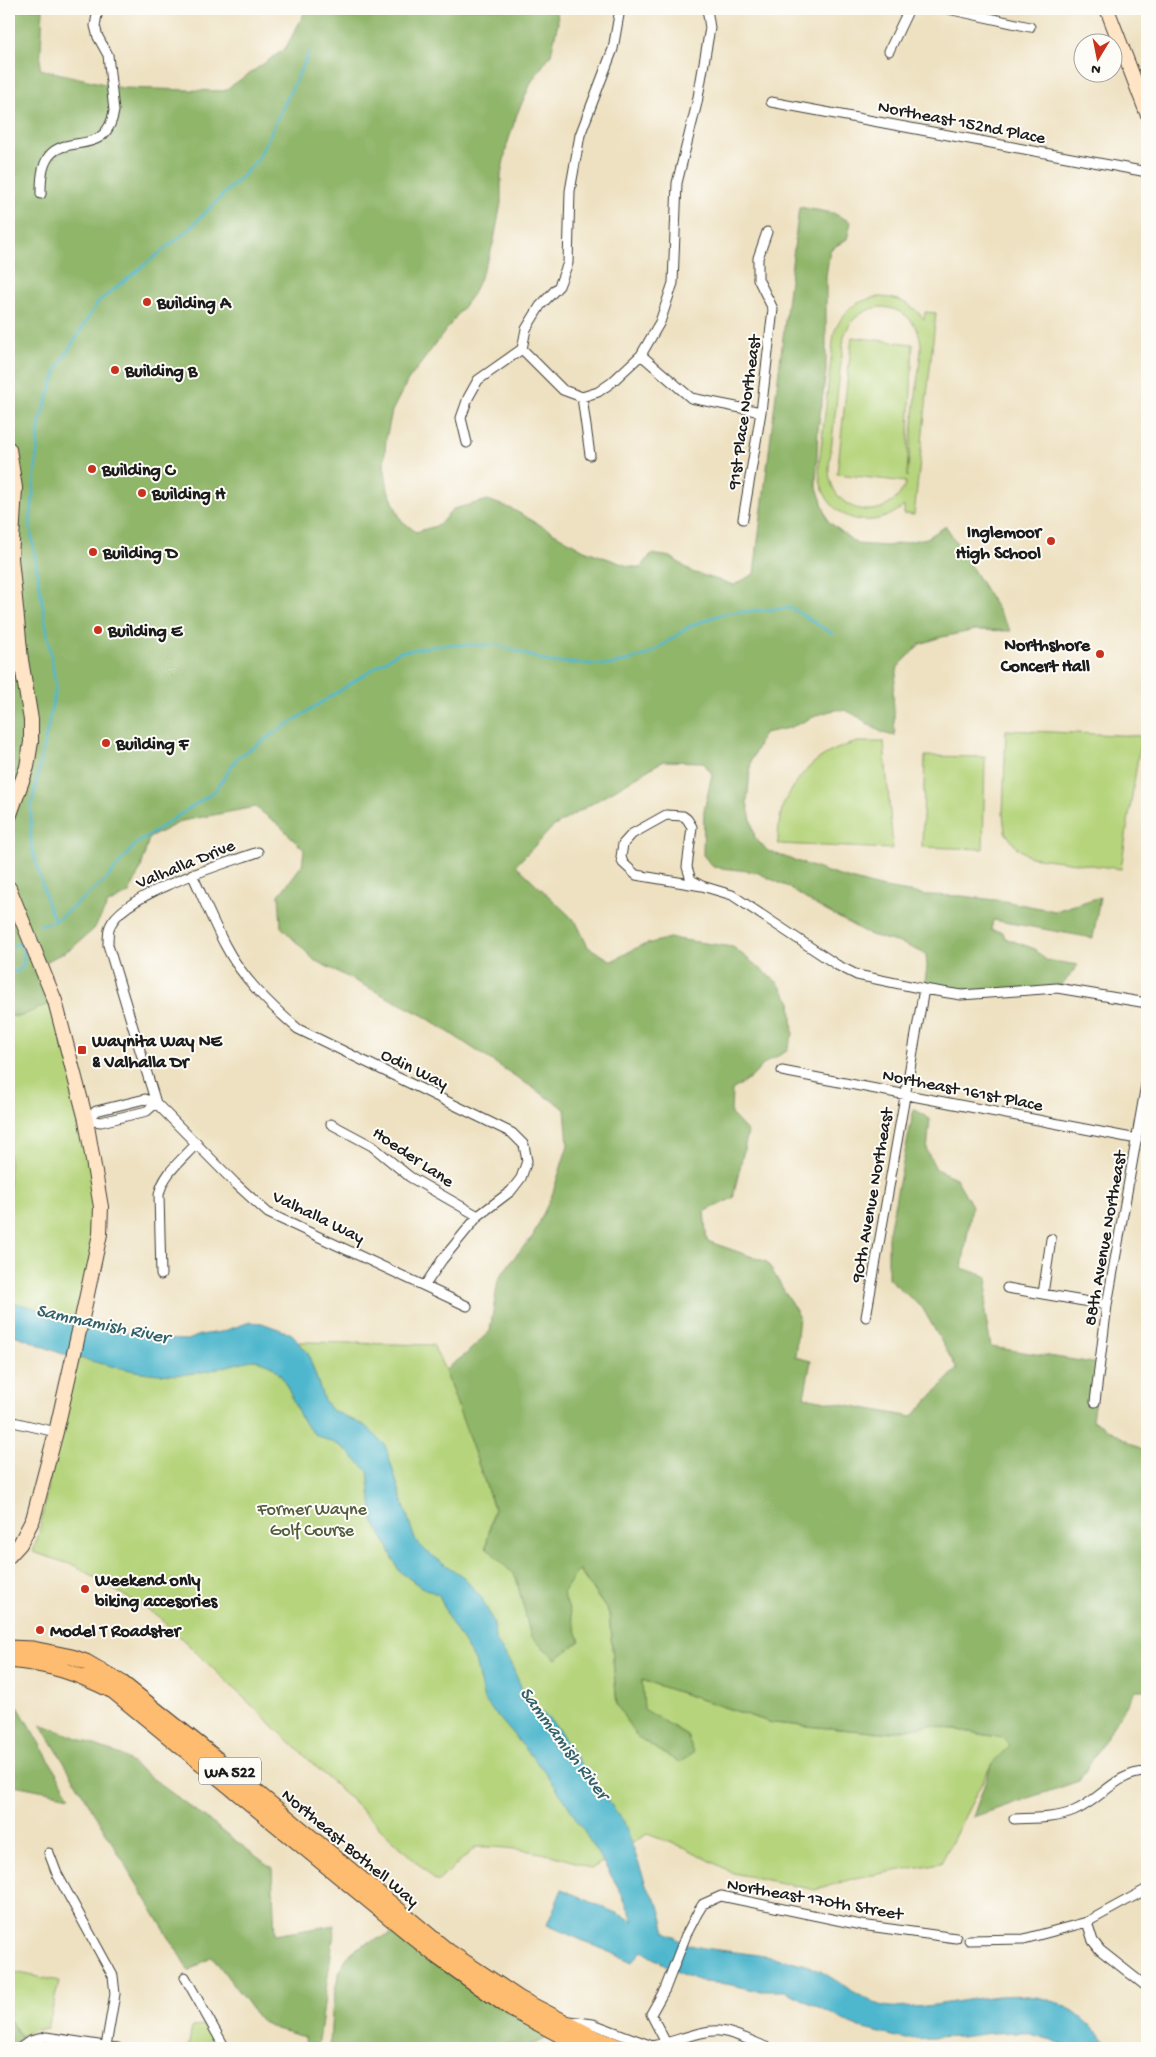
<svg xmlns="http://www.w3.org/2000/svg" width="1156" height="2057" viewBox="0 0 1156 2057" font-family="'Gochi Hand',sans-serif">
<rect width="100%" height="100%" fill="#fdfcf7"/>
<filter id="ink" filterUnits="userSpaceOnUse"><feTurbulence type="fractalNoise" baseFrequency=".02" numOctaves="2"/><feDisplacementMap in="SourceGraphic" scale="10" xChannelSelector="R" yChannelSelector="G"/><feConvolveMatrix kernelMatrix="1 2 1 2 8 2 1 2 1" color-interpolation-filters="sRGB"/></filter>
<filter id="wash" filterUnits="userSpaceOnUse"><feTurbulence type="fractalNoise" baseFrequency=".0096" numOctaves="4" result="noise"/><feDisplacementMap in="SourceGraphic" scale="20" xChannelSelector="R" yChannelSelector="G"/><feGaussianBlur stdDeviation="1.12" result="paint"/><feColorMatrix in="noise" values="0 0 0 0 0 0 0 0 0 0 0 0 0 0 0 0 0 1.4 0 .05"/><feComposite in="paint" operator="in"/></filter>
<g filter="url(#wash)">
<rect width="100%" height="100%" fill="#eee1c1"/>
<path fill="#b6d47b" stroke="#69784c" fill-rule="evenodd" d="M878,297C898,297 912,304 924,319L925,312L936,313L914,515L904,514V506C866,537 818,515 819,466L834,333C842,312 856,300 878,297ZM879,307C904,307 922,325 921,350L907,477L913,344L852,337L837,474L906,482C890,527 828,515 829,467L844,336C850,319 862,310 879,307Z
M1006,730L1141,736L1121,869L1030,857L1016,847L1005,832L1003,814Z
M858,742H884L893,849L778,844C778,832 779,820 782,809C783,803 787,797 791,791C807,763 827,750 858,742Z
M925,756L985,757L983,849L922,847Z
M55,1000L101,1207L75,1337L9,1321V1016H21Z
M75,1338L123,1346L266,1341L433,1345L445,1370L494,1508L486,1547L516,1577L531,1637L578,1569L609,1613L617,1705L687,1735L643,1709L642,1680L772,1723L884,1733L930,1725L1003,1738L1010,1745L992,1763L941,1863L855,1878L815,1890L733,1873L686,1848L647,1834L591,1869C564,1854 508,1846 476,1847L437,1882L159,1617L76,1566L33,1552L39,1533Z
M9,1971L59,1981L48,2028L35,2030L21,2036L9,2019Z
M204,2026L210,2028L221,2048H188L192,2027Z"/>
<path fill="#90b66b" stroke="#566944" d="M9,9H43L40,69L122,88L224,91L285,49L304,14V9H557L558,23L551,54L532,81L517,114L507,145L501,175V203L494,240L489,257L473,294L407,382L392,411L386,439L384,465L388,490L401,520L416,532L439,525L453,509L488,500L512,509L584,550L628,566L641,568L651,554L671,557L692,572L734,585L754,574L799,207L833,213L851,222L847,239L830,250L826,276V372L818,429L816,484L828,521L857,544L887,546L927,538L946,526L1011,631L976,630L942,637L920,644L898,667L893,690L895,736C874,733 866,719 847,711C832,705 805,722 791,727C783,730 773,731 764,733L751,761L747,802L755,838L768,851L836,875L879,887L927,895L962,896L1004,901L1055,911L1100,897L1093,938L993,920L991,930L1003,932L1005,938L1035,949L1046,960L1078,965L1060,988L961,995L924,989L927,967L926,954L903,944L870,935L812,903L786,886L756,872L713,867L703,855L704,811L712,774L703,762L663,761L553,827L516,865L576,922L588,947L612,961L640,946L669,938L733,947L777,982L791,1002L793,1034L787,1051L765,1063L751,1078L732,1090L731,1114L748,1132L733,1198L704,1212L707,1241L767,1262L799,1316L795,1357L811,1361L804,1397L912,1417L957,1369L923,1309L888,1278V1236L914,1109L930,1119L927,1151L936,1169L956,1178L972,1206L962,1268L988,1277L985,1313L991,1347L1100,1364L1092,1420L1147,1452V1690H1136L1079,1781L973,1817L992,1763L1010,1745L1003,1738L930,1725L884,1733L772,1723L642,1680L644,1709L687,1735L693,1753L679,1763L636,1736L617,1705L609,1613L579,1569L563,1593L580,1641L556,1659L531,1637L516,1577L486,1547L494,1508L445,1370L466,1354L490,1331L498,1280L512,1260L533,1236L552,1195L568,1145L565,1109L424,1016L314,960L281,927L279,895L302,865L304,850L278,824L255,807L182,821L149,838L141,868L129,893L108,904L94,929L72,948L40,965L55,1001L21,1016H9Z
M9,1703L17,1705L70,1796L9,1784Z
M41,1724L121,1755L272,1868L275,1935L335,1925L318,2048H305V2037L276,2029L259,2019L212,1956L189,1971Z
M396,1933L465,1983L551,2036L526,2048L506,2042L503,2048H330C331,2024 332,1966 353,1951C365,1942 381,1938 396,1933Z
M9,2019L29,2048H9Z"/>
<path fill="#4fb7cd" stroke="#366a74" d="M9,1301L110,1329L158,1339L188,1340L200,1335L221,1332L250,1322L262,1323L292,1334L308,1353L324,1400L330,1409L367,1427L385,1445L415,1540L427,1552L462,1576L481,1597L494,1623L495,1639L511,1664L522,1689L528,1699L558,1728L570,1749L624,1822L647,1887L659,1905L666,1932C672,1935 677,1939 682,1942C696,1948 712,1949 727,1951C752,1954 794,1959 816,1969C837,1979 868,2005 890,2007C946,2012 1018,1977 1069,2009C1085,2019 1100,2036 1115,2048H1071L1052,2040L1022,2032L991,2033L961,2037L905,2039L859,2028L786,1991H757L727,1984L704,1982L679,1973L642,1951L632,1962L547,1925L562,1889L634,1921L618,1887L566,1802L545,1772L484,1700L475,1661L449,1619L439,1595L421,1587L399,1571L387,1545L373,1521L368,1471C359,1463 351,1454 342,1447C333,1441 319,1439 311,1431C288,1409 291,1361 252,1360C231,1364 210,1372 188,1374C150,1378 104,1364 67,1355C47,1350 29,1338 9,1334Z"/>
<g fill="none" stroke-linecap="round" stroke-linejoin="round">
<path stroke="#4fb7cd" stroke-width="2.5" d="M55,921L48,906L31,844V808L56,687L30,526L40,421L58,367L98,302L186,232L257,161L309,53
M40,925L55,921L105,881L135,845L215,791L238,757L399,652L441,645H498L549,662L612,665L650,654L690,626L725,613L791,608L833,634
M9,949L19,943L24,953L23,966L17,972L9,971"/>
</g>
</g>
<g filter="url(#ink)">
<g fill="none" stroke-linecap="round" stroke-linejoin="round">
<g stroke="#3c3a35" stroke-width="11">
<path id="minor" d="M948,9L1030,27
M889,51L909,9
M771,102L1147,172
M41,194C41,182 41,167 49,156C67,133 106,158 114,111L108,55L98,37L95,26L98,9
M522,349L563,390L582,397L598,392L611,383L641,355L660,322L673,283L677,183L697,103L710,28L707,9
M522,349L526,329L540,306L559,286L568,263L570,191L580,135L613,49L620,9
M641,355L691,398L761,412
M582,397L590,455
M467,443L461,418L468,398L478,380L522,349
M743,519L761,412L773,309L758,279V258L767,232
M192,874C203,898 213,922 225,945C242,978 270,1005 298,1029L512,1133L524,1145L527,1161L521,1178L511,1191L478,1216L442,1260L425,1285
M702,886L691,880L687,867L692,827L687,819L683,816L666,815L632,834L623,844L621,857L623,863L636,875L702,886L732,895L837,965L857,975L924,989L961,995L1057,988L1147,1003
M782,1071L1137,1139
M156,1103L108,945C108,939 108,931 110,926C124,893 224,864 258,852
M86,1120L96,1111L145,1099L156,1103L235,1183L268,1213L467,1306
M86,1120L101,1122L147,1111L156,1103
M331,1124L372,1146L410,1177L478,1216
M161,1275L159,1195C163,1173 183,1159 197,1143
M1007,1288L1107,1305
M1043,1294L1051,1239
M866,1317L924,989
M1095,1402L1107,1305L1147,1079
M9,1421L56,1432
M1014,1819C1034,1818 1055,1819 1074,1811C1101,1800 1116,1772 1147,1772
M49,1853L57,1874L113,1976L115,1994L106,2046
M1087,1922L1147,1889
M969,1940L1024,1939L1087,1922L1093,1941L1100,1950L1147,1987
M185,1977L225,2048
M570,2021L593,2024L652,2046L666,2043L673,2048
M20,2048L30,2041L46,2037L118,2048
M768,2048C753,2042 737,2033 720,2031C706,2029 681,2039 666,2043L651,2014L665,1989L686,1935L698,1912L703,1904L721,1896L861,1925L956,1938"/>
</g>
<g stroke="#3c3a35" stroke-width="16">
<path id="secondary" d="M1107,9L1147,113
M9,449L15,488L11,558L21,660L31,720V742L27,767L9,817
M9,888L55,1001L86,1120L101,1207L100,1234L82,1318L56,1432L33,1519L20,1544L9,1556"/>
</g>
<g stroke="#3c3a35" stroke-width="17">
<path id="primary" d="M9,1648L33,1649L72,1657L86,1662L122,1683L201,1746L448,1951L520,1999L593,2037L622,2048
M9,1660C51,1664 74,1672 113,1691L439,1958L511,2009L585,2048"/>
</g>
<use href="#minor" stroke="#fff" stroke-width="9"/>
<use href="#secondary" stroke="#ffe4c6" stroke-width="14"/>
<use href="#primary" stroke="#febc70" stroke-width="15"/>
</g>
</g>
<g fill="#c8321e" stroke="#fdfcf7" stroke-width="2">
<circle cx="147" cy="302" r="5"/>
<circle cx="115" cy="370" r="5"/>
<circle cx="92" cy="469" r="5"/>
<circle cx="142" cy="493" r="5"/>
<circle cx="1051" cy="541" r="5"/>
<circle cx="93" cy="552" r="5"/>
<circle cx="98" cy="630" r="5"/>
<circle cx="1100" cy="654" r="5"/>
<circle cx="106" cy="743" r="5"/>
<rect x="77" y="1045" width="10" height="10" rx="2.5"/>
<circle cx="85" cy="1589" r="5"/>
<circle cx="40" cy="1630" r="5"/>
</g>
<g text-anchor="middle" stroke-width="4" stroke-linejoin="round" paint-order="stroke">
<rect fill="#fdfcf7" stroke="#605f5e" stroke-width="1" x="199" y="1757.5" width="62" height="27" rx="4"/>
<g font-size="16" font-weight="bold" fill="#1c1c1c">
<text x="230" y="1777">WA 522</text>
</g>
<g font-size="18" fill="#1c1c1c" stroke="#fdfcf7">
<text transform="translate(962 121) rotate(11)" y="6">Northeast 152nd Place</text>
<text transform="translate(743 412) rotate(-82)" y="6">91st Place Northeast</text>
<text transform="translate(185 863) rotate(-22)" y="6">Valhalla Drive</text>
<text transform="translate(415 1068) rotate(26)" y="6">Odin Way</text>
<text transform="translate(963 1089) rotate(11)" y="6">Northeast 161st Place</text>
<text transform="translate(414 1156) rotate(34)" y="6">Hoeder Lane</text>
<text transform="translate(871 1195) rotate(-80)" y="6">90th Avenue Northeast</text>
<text transform="translate(319 1216) rotate(26)" y="6">Valhalla Way</text>
<text transform="translate(1104 1238) rotate(-80)" y="6">88th Avenue Northeast</text>
<text transform="translate(351 1847) rotate(40)" y="6">Northeast Bothell Way</text>
<text transform="translate(815 1898) rotate(10)" y="6">Northeast 170th Street</text>
</g>
<g font-size="18" font-weight="bold" fill="#1c1c1c" stroke="#fdfcf7" text-anchor="start">
<text x="157" y="308">Building A</text>
<text x="125" y="376">Building B</text>
<text x="102" y="475">Building C</text>
<text x="152" y="499">Building H</text>
<text x="1041" y="537" text-anchor="end">Inglemoor<tspan x="1041" dy="21">High School</tspan></text>
<text x="103" y="558">Building D</text>
<text x="108" y="636">Building E</text>
<text x="1090" y="650" text-anchor="end">Northshore<tspan x="1090" dy="21">Concert Hall</tspan></text>
<text x="116" y="749">Building F</text>
<text x="92" y="1046">Waynita Way NE<tspan x="92" dy="21">&amp; Valhalla Dr</tspan></text>
<text x="95" y="1585">Weekend only<tspan x="95" dy="21">biking accesories</tspan></text>
<text x="50" y="1636">Model T Roadster</text>
</g>
<g font-size="18" fill="#525c3d" stroke="#fdfcf7">
<text x="312" y="1514">Former Wayne<tspan x="312" dy="21">Golf Course</tspan></text>
</g>
<g font-size="19" font-style="italic" fill="#33626c" stroke="#fdfcf7">
<text transform="translate(103 1322) rotate(12)" y="7">Sammamish River</text>
<text transform="translate(566 1742) rotate(53)" y="7">Sammamish River</text>
</g>
</g>
<rect width="1156" height="2057" fill="none" stroke="#fdfcf7" stroke-width="30"/>
<g transform="translate(1098 58) rotate(190)"><circle r="24" fill="#fdfcf7" stroke="#a3a29f"/>
<path d="M0-4L9 19L0 12L-9 19Z" fill="#c8321e"/>
<text y="-8" font-size="14" font-weight="bold" text-anchor="middle" fill="#1c1c1c">N</text>
</g>
</svg>
